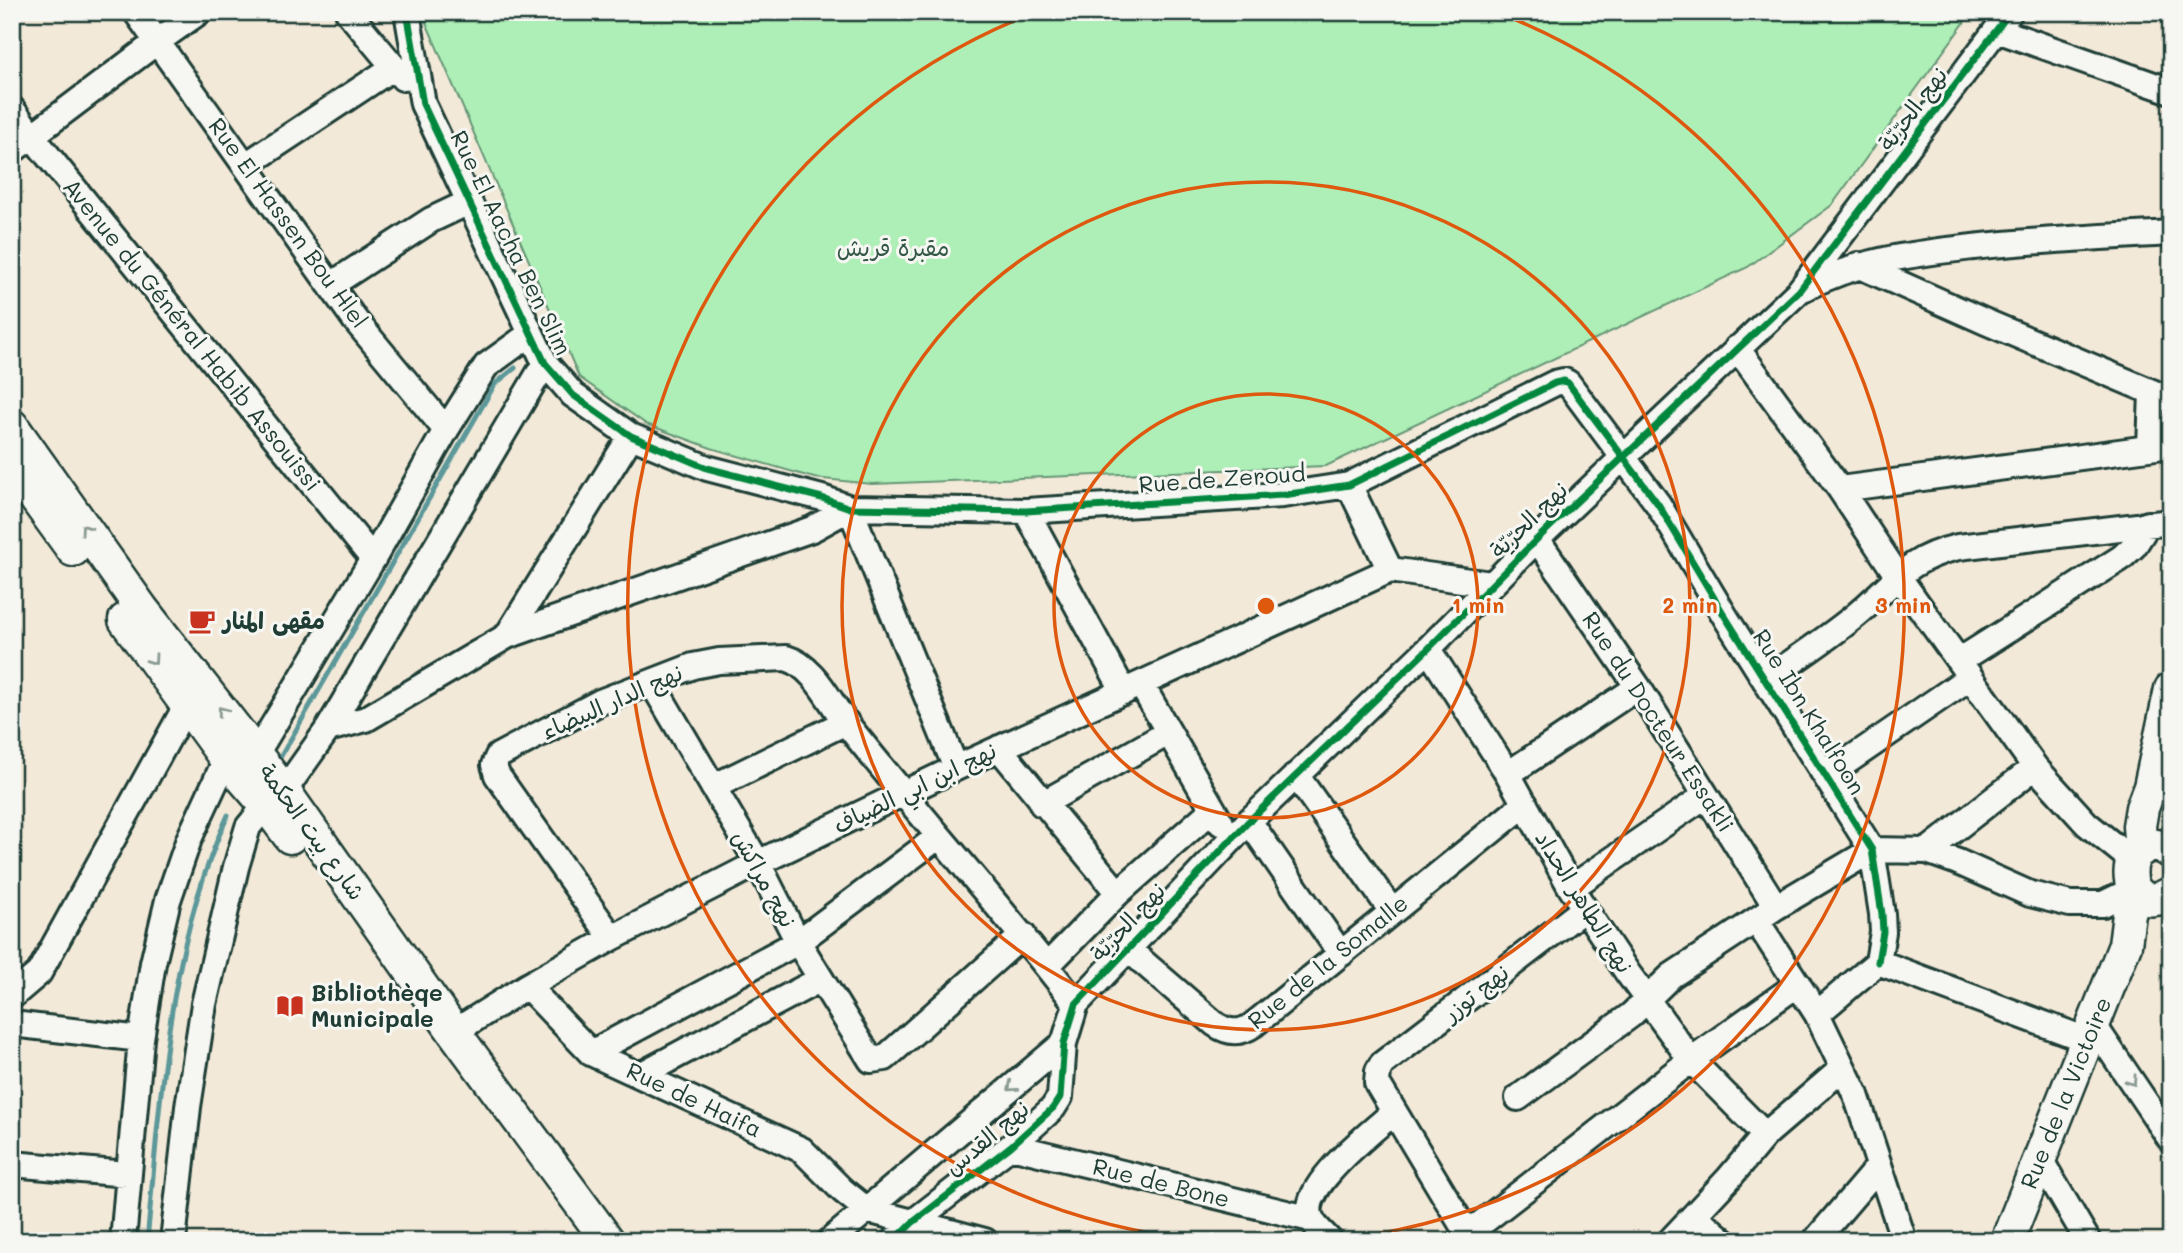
<svg xmlns="http://www.w3.org/2000/svg" width="2183" height="1253" viewBox="0 0 2183 1253" font-family="Mali,'Playpen Sans Arabic',sans-serif">
<rect width="100%" height="100%" fill="#f3e9d9"/>
<filter id="ink" filterUnits="userSpaceOnUse"><feTurbulence type="fractalNoise" baseFrequency=".0143" numOctaves="2"/><feDisplacementMap in="SourceGraphic" scale="14" xChannelSelector="R" yChannelSelector="G"/><feConvolveMatrix kernelMatrix="1 2 1 2 8 2 1 2 1" color-interpolation-filters="sRGB"/></filter>
<g filter="url(#ink)">
<path fill="#aeefb7" stroke="#669676" stroke-width="2" d="M424,12H1972L1832,205L1748,267L1326,466L872,484L814,478L711,448L646,424L579,377L425,20Z"/>
<g fill="none" stroke-linecap="round" stroke-linejoin="round">
<path stroke="#5c989a" stroke-width="5" d="M277,763L495,384L515,368
M147,1241C161,1097 167,948 228,815"/>
<g stroke="#1f3d34" stroke-width="30">
<path id="minor" d="M136,12L355,320L446,430
M348,12L403,78
M407,12L423,104L545,363L573,395L631,436L707,468L822,498L850,508L1026,511L1283,495L1349,485L1555,383L1564,381L1568,383L1658,504L1726,618L1872,850L1882,914L1883,932L1878,962
M1997,30L2171,91
M12,109L32,136L373,559
M12,151L158,41L199,12
M246,165L394,67
M1858,265L1986,322L2171,400
M331,285L431,220L469,202
M1803,289C1857,260 1913,254 1973,247C2039,240 2105,237 2171,233
M1737,348L1840,489L1897,575L2035,767L2087,824L2132,860
M2150,447L2152,392
M1349,485L1390,570L1491,584
M1840,489L2171,445
M850,508L956,768
M1026,511L1124,692
M1537,539L1638,687L1776,907
M507,636L631,436
M1428,649L1508,774L1571,888L1627,972L1691,1060L1765,1135
M1959,661L2121,558L2134,546L2148,524
M1766,680C1796,659 1827,639 1855,616C1894,584 1905,559 1958,547L2171,522
M652,683L758,863L798,942L871,1060L885,1058L1023,935
M1141,684L1221,823
M328,729L366,719L507,636L812,529L850,508
M999,748L1118,893
M256,754L373,559L446,430L486,366L530,334
M1508,774L1638,687
M1296,775L1391,910
M1826,776L1969,678
M713,787L846,722
M1042,804L1168,733
M1249,821L1341,954
M1927,851L2035,767
M1571,888L1705,796
M1584,909L1382,1064L1378,1071L1377,1083L1461,1223C1468,1227 1472,1228 1479,1225L1691,1060L1798,984
M1756,920L1817,1014L1856,1095L1904,1241
M612,938L497,775L494,765L498,756L600,702L693,666L719,661L786,658C814,666 829,701 846,723C921,818 1003,908 1076,1004
M1129,950L1215,1024C1228,1033 1240,1034 1253,1025L1525,804
M1047,966L1118,893L1212,810
M527,986L591,1053L802,1150L842,1190L867,1210L985,1241
M12,996L39,973L186,706
M1817,1014L1878,962L2087,1040
M12,1024L141,1039
M2093,1024L2171,1140
M454,1032L527,986L612,938L758,863L956,768L1390,570
M591,1053L798,942L938,837
M640,1075L821,979
M1518,1098L1631,1015L1671,976L1776,907L1872,850L1927,851L1958,862L2030,894L2070,904H2103L2134,889
M1011,1146L1311,1219
M2040,1159L2088,1241
M12,1164L127,1174
M1695,1216L1724,1241
M123,1241L141,1039L153,963L168,900L189,839L226,759
M173,1241L188,1107L204,1004L236,867L248,827L266,805L284,791L328,729L545,363
M830,1241L1064,1043
M894,1241L912,1223L1011,1146L1053,1108L1060,1097L1064,1043L1076,1004L1249,821L1428,649L1537,539L1799,291L2010,12
M1330,1241C1324,1234 1316,1228 1312,1220C1295,1190 1373,1131 1393,1113
M1670,1241L1729,1178L1765,1135L1843,1068
M1815,1241L1879,1166"/>
</g>
<g stroke="#1f3d34" stroke-width="37">
<path id="major" d="M12,426L142,609L284,791L454,1032L608,1241
M12,466L73,550
M125,620L226,759L266,805L290,837
M2141,850L2139,826L2142,808L2150,787L2171,689
M2171,852C2118,819 2116,926 2171,893
M2007,1241L2125,945L2129,914L2137,892"/>
</g>
<use href="#minor" stroke="#f6f6f2" stroke-width="24"/>
<use href="#major" stroke="#f6f6f2" stroke-width="32"/>
<g stroke="#f6f6f2" stroke-width="11">
<path id="cycleway" d="M407,12L423,104L545,363L573,395L631,436L707,468L822,498L850,508L1026,511L1283,495L1349,485L1555,383L1564,381L1568,383L1658,504L1726,618L1872,850L1882,914L1883,932L1878,962
M894,1241L912,1223L1011,1146L1053,1108L1060,1097L1064,1043L1076,1004L1249,821L1428,649L1537,539L1799,291L2010,12"/>
</g>
<use href="#cycleway" stroke="#00873e" stroke-width="7"/>
</g>
<defs><path id="oneway-chevron" d="M-2-3.5L2.5 0L-2 3.5" fill="none" stroke-width="1.6" stroke-linecap="round" stroke-linejoin="round" transform="scale(1.75)"/></defs>
<g stroke="#8a9a93">
<use href="#oneway-chevron" transform="translate(85 529) rotate(-125)"/>
<use href="#oneway-chevron" transform="translate(153 660) rotate(55)"/>
<use href="#oneway-chevron" transform="translate(222 711) rotate(-128)"/>
<use href="#oneway-chevron" transform="translate(2132 1081) rotate(56)"/>
<use href="#oneway-chevron" transform="translate(1012 1087) rotate(140)"/>
</g>
</g>
<g fill="none" stroke="#de580e" stroke-width="3.5">
<circle cx="1266" cy="606" r="212"/>
<circle cx="1266" cy="606" r="424"/>
<path d="M1210 1241A637 637 0 0 1 1033 13M1499 13A637 637 0 0 1 1322 1241"/>
</g>
<defs>
<g id="cafe-bare" transform="scale(2.1)"><path d="M-5.5-4.5H6V0H3Q3 3.5 0 3.5H-2.5Q-5.5 3.5-5.5 0ZM3-3.2v2h1.7v-2ZM-6 4.5H4V6H-6Z" fill="#c8321e" stroke="#f6f6f2" stroke-width="2.5" paint-order="stroke"/></g>
<g id="library-bare" transform="scale(2.1)"><path d="M-6-4Q-3-5.5-.7-3.5V5Q-3 3-6 4ZM6-4Q3-5.5 .7-3.5V5Q3 3 6 4Z" fill="#c8321e" stroke="#f6f6f2" stroke-width="2.5" paint-order="stroke"/></g>
</defs>
<g fill-rule="evenodd">
<use href="#cafe-bare" x="202" y="621"/>
<use href="#library-bare" x="290" y="1006"/>
</g>
<g text-anchor="middle" stroke-width="6" stroke-linejoin="round" paint-order="stroke">
<g font-size="23" fill="#1f3d34" stroke="#f6f6f2">
<text transform="translate(1913 109) rotate(-53)" y="8">نهج الحرّيّة</text>
<text transform="translate(288 223) rotate(54)" y="8">Rue El Hassen Bou Hlel</text>
<text transform="translate(511 243) rotate(64)" y="8">Rue El Aacha Ben Slim</text>
<text transform="translate(192 335) rotate(51)" y="8">Avenue du Général Habib Assouissi</text>
<text transform="translate(1222 479) rotate(-4)" y="8">Rue de Zeroud</text>
<text transform="translate(1529 520) rotate(-44)" y="8">نهج الحرّيّة</text>
<text transform="translate(612 702) rotate(-24)" y="8">نهج الدار البيضاء</text>
<text transform="translate(1809 712) rotate(58)" y="8">Rue Ibn Khalfoon</text>
<text transform="translate(1658 722) rotate(57)" y="8">Rue du Docteur Essakli</text>
<text transform="translate(915 788) rotate(-26)" y="8">نهج ابن ابي الضياف</text>
<text transform="translate(312 832) rotate(54)" y="8">شارع بيت الحكمة</text>
<text transform="translate(764 879) rotate(61)" y="8">نهج مراكش</text>
<text transform="translate(1584 902) rotate(58)" y="8">نهج الطاهر الحداد</text>
<text transform="translate(1128 922) rotate(-47)" y="8">نهج الحرّيّة</text>
<text transform="translate(1328 962) rotate(-39)" y="8">Rue de la Somalle</text>
<text transform="translate(1476 993) rotate(-38)" y="8">نهج توزر</text>
<text transform="translate(2066 1093) rotate(-68)" y="8">Rue de la Victoire</text>
<text transform="translate(694 1100) rotate(25)" y="8">Rue de Haifa</text>
<text transform="translate(987 1138) rotate(-40)" y="8">نهج القدس</text>
<text transform="translate(1161 1183) rotate(14)" y="8">Rue de Bone</text>
</g>
<g font-size="23" fill="#345848" stroke="#f6f6f2">
<text x="893" y="256">مقبرة قريش</text>
</g>
<g font-size="23" font-weight="bold" fill="#1f3d34" stroke="#f6f6f2" text-anchor="start">
<text x="223" y="629">مقهى المنار</text>
<text x="311" y="1001">Bibliothèqe<tspan x="311" dy="26">Municipale</tspan></text>
</g>
</g>
<circle cx="1266" cy="606" r="10" fill="#de580e" stroke="#f6f6f2" stroke-width="3.5"/>
<g font-size="21" text-anchor="middle" font-weight="bold" fill="#de580e" stroke="#f6f6f2" stroke-width="6" stroke-linejoin="round" paint-order="stroke">
<text x="1478" y="613">1 min</text>
<text x="1690" y="613">2 min</text>
<text x="1903" y="613">3 min</text>
</g>
<rect width="2183" height="1253" fill="none" stroke="#f6f6f2" stroke-width="42"/>
<rect x="21" y="21" width="2141" height="1211" fill="none" stroke="#1f3d34" stroke-width="2.5" filter="url(#ink)"/>
</svg>
